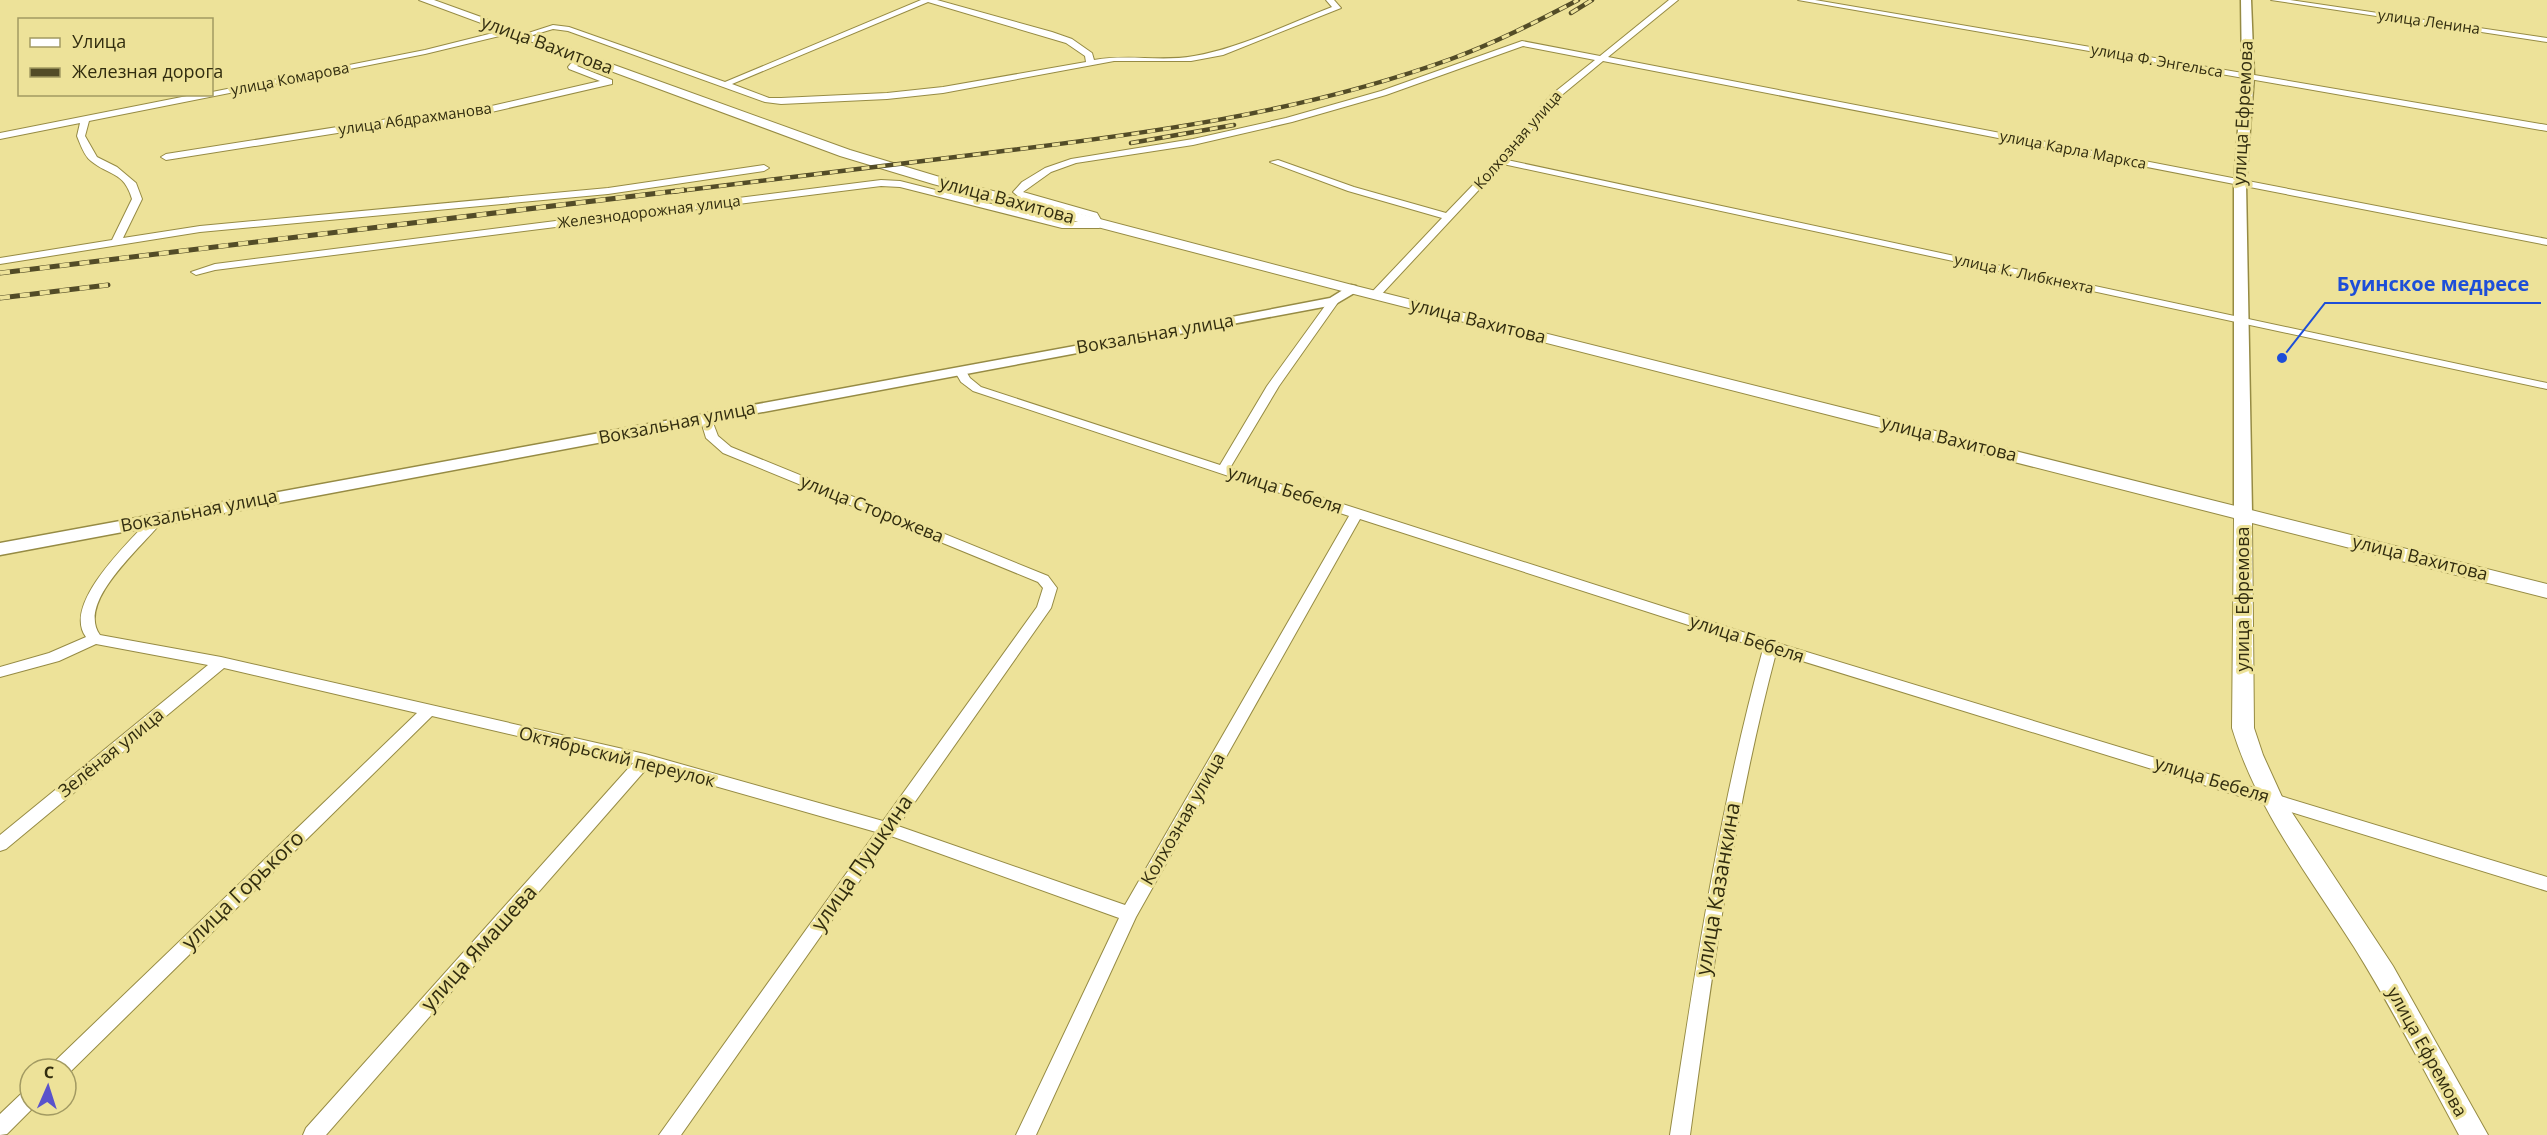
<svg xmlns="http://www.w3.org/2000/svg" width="2547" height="1135" viewBox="0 0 2547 1135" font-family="'Open Sans',sans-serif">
<rect width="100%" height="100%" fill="#ede299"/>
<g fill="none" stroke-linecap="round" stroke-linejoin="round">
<g stroke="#968b44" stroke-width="2">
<path id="minor" d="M921,0H937L1052,32L1072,39L1092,53L1094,60C1127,54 1162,62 1194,56C1241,48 1288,24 1332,7L1326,0H1334L1341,8L1223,55L1191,61H1114L943,93L887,99L781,104L765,102L568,31L553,29L523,38L519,36L553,25L569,27L725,82ZM928,2L1066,43L1085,56L1086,62L943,87L887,93L781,98H769L732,84Z
M1669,0H1678L1608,57L2547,239V245L1603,61L1557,99L1507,160L2547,383V389L1503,164L1379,297H1371V293L1442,218L1348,191L1270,162L1278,160L1354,187L1446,213L1498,159L1551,95L1595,60L1523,46L1386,95L1292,122L1193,145L1076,163L1051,172L1023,192L1097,213L1104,225L1099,228H1062L900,187L881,186L215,270L196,275L191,272L215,264L881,180L900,181L1062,222H1093L1090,217L1020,198L1013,192L1022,182L1045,168L1071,159L1193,139L1286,118L1381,91L1522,41L1600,56Z
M1798,0H1815L2547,125V131Z
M2271,0H2290L2547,38V42Z
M509,29H512V33L425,54L89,121L85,136L97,157L117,167L136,183L142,199L123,238L200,226L608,188L764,165L769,168L764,171L608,194L200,232L0,264V258L112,240L132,199C124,171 109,176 91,161C84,156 80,143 77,136L80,123L0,139V133L197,94H212V92L425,50Z
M578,55L585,57L577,66L612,80V84L461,119L388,125L166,160L161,157L166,154L388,119L461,113L600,81L569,69L568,67Z
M1334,298L1339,301L1279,386L1230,468L1777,643L2547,877V891L1776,653C1734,812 1712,973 1690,1135H1670C1695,971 1719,809 1763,649L1360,519L1136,917L1036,1135H1016L1119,918L891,836L681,1135H659L876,832L648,767L326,1135H303L306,1128L633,763L432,716L67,1075L66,1069H51L53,1063L417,713L224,668L6,849L0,851V835L208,665L96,644L59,661L0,677V667L49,653L86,637C61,604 132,539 153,516L158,515L164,519C146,544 75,601 100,635L221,657L645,754L883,821L1037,607L1043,588L1038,582L723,453L706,438L700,418L702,415H710L718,436L731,447L1048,576L1057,588L1051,608L898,826L1125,905L1349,516L973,391L961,382L954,370L956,368H964L970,378L981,387L1220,465L1267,386L1330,299Z
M30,1089V1105H36L7,1134L0,1135V1114L23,1092Z"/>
</g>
<g stroke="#968b44" stroke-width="3">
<path id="tertiary" d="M2241,0H2251L2254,76L2246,183L2252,512L2243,517L2234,512V183L2242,76Z
M1351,285L1356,286V292L1334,305L0,555V543L1216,320L1330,298Z"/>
</g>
<g stroke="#968b44" stroke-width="2">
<path id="secondary" d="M419,0H434L850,150L943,178L1356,286L2547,584V598L2252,523L2254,728L2263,755L2283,799L2393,966L2488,1135H2459C2425,1072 2392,1008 2354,947C2309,876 2257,810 2232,728L2234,518L1346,292L933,184L840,156Z"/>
</g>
<use href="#minor" fill="#fff" fill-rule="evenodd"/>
<use href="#tertiary" fill="#fff" fill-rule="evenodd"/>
<use href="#secondary" fill="#fff" fill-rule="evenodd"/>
<g stroke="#534c27" stroke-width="4.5">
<path id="rail-far1" d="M1571,13L1592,0
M1131,143L1234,125
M671,192C777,179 882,166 988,153C1144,134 1302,113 1451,59C1495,43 1536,22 1578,0"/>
</g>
<g stroke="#534c27" stroke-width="5">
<path id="rail" d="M0,273L684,190
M0,298L108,285"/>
</g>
<use href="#rail-far1" stroke="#ede299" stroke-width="3" stroke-dasharray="8" stroke-linecap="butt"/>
<use href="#rail" stroke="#ede299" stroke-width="4" stroke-dasharray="10" stroke-linecap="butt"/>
</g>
<g text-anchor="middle" stroke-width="6" stroke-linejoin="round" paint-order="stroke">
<g font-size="15" fill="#322d0f" stroke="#ede299">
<text transform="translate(2429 22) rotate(8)" y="5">улица Ленина</text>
<text transform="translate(2157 61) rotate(10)" y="5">улица Ф. Энгельса</text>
<text transform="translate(290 79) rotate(-11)" y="5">улица Комарова</text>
<text transform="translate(415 119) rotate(-8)" y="5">улица Абдрахманова</text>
<text transform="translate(1518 140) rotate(-49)" y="5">Колхозная улица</text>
<text transform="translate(2073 150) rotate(11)" y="5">улица Карла Маркса</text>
<text transform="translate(649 212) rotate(-7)" y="5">Железнодорожная улица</text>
<text transform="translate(2024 274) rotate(12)" y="5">улица К. Либкнехта</text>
</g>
<g font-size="18" fill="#322d0f" stroke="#ede299">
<text transform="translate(547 45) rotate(20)" y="6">улица Вахитова</text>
<text transform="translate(2243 113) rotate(-87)" y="6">улица Ефремова</text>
<text transform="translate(1007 200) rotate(15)" y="6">улица Вахитова</text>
<text transform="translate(1478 321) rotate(14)" y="6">улица Вахитова</text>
<text transform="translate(1155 334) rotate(-10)" y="6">Вокзальная улица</text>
<text transform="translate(677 423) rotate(-11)" y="6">Вокзальная улица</text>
<text transform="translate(1949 439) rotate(14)" y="6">улица Вахитова</text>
<text transform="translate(1285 490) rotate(18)" y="6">улица Бебеля</text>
<text transform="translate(872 509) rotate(22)" y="6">улица Сторожева</text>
<text transform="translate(199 511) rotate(-11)" y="6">Вокзальная улица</text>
<text transform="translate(2420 558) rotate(14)" y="6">улица Вахитова</text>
<text transform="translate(2243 599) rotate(-90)" y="6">улица Ефремова</text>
<text transform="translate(1747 639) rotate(18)" y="6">улица Бебеля</text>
<text transform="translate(111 753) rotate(-39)" y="6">Зелёная улица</text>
<text transform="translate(617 757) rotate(14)" y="6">Октябрьский переулок</text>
<text transform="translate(2212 780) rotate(17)" y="6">улица Бебеля</text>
<text transform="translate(1183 819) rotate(-60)" y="6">Колхозная улица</text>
<text transform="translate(2427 1052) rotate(61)" y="6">улица Ефремова</text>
</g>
<g font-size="21" fill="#322d0f" stroke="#ede299">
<text transform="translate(862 863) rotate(-55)" y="7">улица Пушкина</text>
<text transform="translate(1718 889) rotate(-80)" y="7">улица Казанкина</text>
<text transform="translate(243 890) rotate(-44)" y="7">улица Горького</text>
<text transform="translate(479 948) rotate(-48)" y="7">улица Ямашева</text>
</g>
</g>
<path fill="none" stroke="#1d4ed8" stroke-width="2" d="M2282 358L2325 303H2541"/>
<circle fill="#1d4ed8" stroke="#ede299" stroke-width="2" cx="2282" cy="358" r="6"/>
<g font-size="20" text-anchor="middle" font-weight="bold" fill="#1d4ed8" stroke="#ede299" stroke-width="6" stroke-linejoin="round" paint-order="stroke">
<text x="2433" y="291">Буинское медресе</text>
</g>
<rect x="18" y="18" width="195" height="78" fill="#ede299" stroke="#a29a62" stroke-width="1.5"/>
<rect x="30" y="38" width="30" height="9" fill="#ffffff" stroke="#a29a62" stroke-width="1.5"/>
<text x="72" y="48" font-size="18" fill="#322d0f">Улица</text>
<rect x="30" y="68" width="30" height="9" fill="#534c27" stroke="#a29a62" stroke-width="1.5"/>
<text x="72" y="78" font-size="18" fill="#322d0f">Железная дорога</text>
<g transform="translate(48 1087) rotate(3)"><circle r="28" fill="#ede299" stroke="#a29a62" stroke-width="1.5"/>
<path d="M0-4.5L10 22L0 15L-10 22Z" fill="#5a53cb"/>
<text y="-9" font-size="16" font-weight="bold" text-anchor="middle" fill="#322d0f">С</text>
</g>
</svg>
